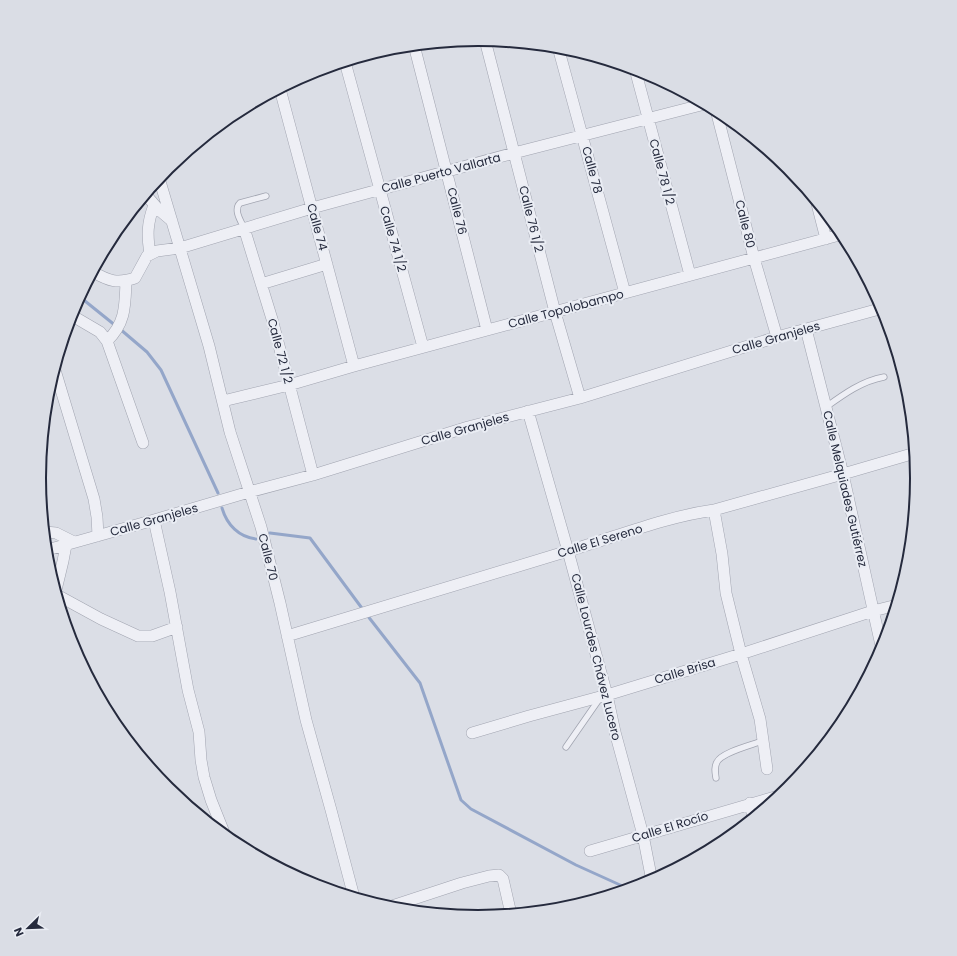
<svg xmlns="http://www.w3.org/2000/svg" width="957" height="956" viewBox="0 0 957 956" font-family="Poppins,sans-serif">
<rect width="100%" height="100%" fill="#dbdee6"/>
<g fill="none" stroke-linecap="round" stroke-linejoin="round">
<path stroke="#94a6c9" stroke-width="3" d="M80,297L116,326
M120,329L147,352L161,370L218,493
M222,508C227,525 239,537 256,539
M270,533L310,538L364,611
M367,615L420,683L461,800L471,809L576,865L629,889"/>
<g stroke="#a1a4b0" stroke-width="7">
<path id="lane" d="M244,228C241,221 233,210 240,203L266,196
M826,407C844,394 862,381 884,377
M566,747L600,698
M716,778C715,772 714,767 717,762C722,752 752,745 762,741"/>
</g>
<g stroke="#a1a4b0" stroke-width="12">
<path id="street" d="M485,40L555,312L580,398
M414,45L487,330
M558,47L625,293
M345,62L423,347
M635,69L690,275
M280,89L354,366
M716,110L754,258L777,337
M159,178L209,346L230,432L261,527L280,603L306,720L331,810L354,897
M146,195L159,210L172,221
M816,200L826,239
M244,228L272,319L313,475
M150,254C147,235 147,224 154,205
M93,272C109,281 117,284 135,278L147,256L157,251L180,248L312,208L514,153L705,104
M261,284L327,264
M71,315L100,332L107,341L143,443
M806,329L843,474L882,650
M107,341C126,323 125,305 126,281
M55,370L94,499L97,517L98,536
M223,401L289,385L354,366L843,234
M528,411L568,551L607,695L615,732L643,835L652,881
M714,510L722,554L726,593L741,654L760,719L767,769
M154,520L170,592L188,690L199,732L201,760L204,777L211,800L225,835
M45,532L56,533L74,542
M47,550L154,520L249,492L313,475L468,427L580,398L777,337L883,308
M56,590L63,561L66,545
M57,595L101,619L138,636H152L177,627
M287,636C381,608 475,580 568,551C616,537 664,517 714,510L843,474L915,453
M472,733L529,716L607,695L741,654L873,611L897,605
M750,803L753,818
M590,851L782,795
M389,907L462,883L489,876L499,875L503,879L511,914"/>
</g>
<use href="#lane" stroke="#eeeff5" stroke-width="5.5"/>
<use href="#street" stroke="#eeeff5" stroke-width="11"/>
</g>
<g text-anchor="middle" stroke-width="4" stroke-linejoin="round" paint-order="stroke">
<g font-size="12" fill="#252a3d" stroke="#eaedf4">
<text transform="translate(592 170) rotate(75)" y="4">Calle 78</text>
<text transform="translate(662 172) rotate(75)" y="4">Calle 78 1/2</text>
<text transform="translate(441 173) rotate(-15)" y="4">Calle Puerto Vallarta</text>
<text transform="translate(457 211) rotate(76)" y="4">Calle 76</text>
<text transform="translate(531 219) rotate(76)" y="4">Calle 76 1/2</text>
<text transform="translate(745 224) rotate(76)" y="4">Calle 80</text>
<text transform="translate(317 227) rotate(75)" y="4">Calle 74</text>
<text transform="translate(393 239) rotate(74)" y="4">Calle 74 1/2</text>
<text transform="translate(566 309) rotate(-15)" y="4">Calle Topolobampo</text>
<text transform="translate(776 338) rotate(-16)" y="4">Calle Granjeles</text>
<text transform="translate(280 351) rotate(75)" y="4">Calle 72 1/2</text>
<text transform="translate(465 429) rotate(-16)" y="4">Calle Granjeles</text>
<text transform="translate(845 489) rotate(77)" y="4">Calle Melquiades Gutiérrez</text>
<text transform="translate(154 520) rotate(-16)" y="4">Calle Granjeles</text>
<text transform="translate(600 541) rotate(-17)" y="4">Calle El Sereno</text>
<text transform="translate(268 557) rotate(76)" y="4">Calle 70</text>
<text transform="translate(596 657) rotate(76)" y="4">Calle Lourdes Chávez Lucero</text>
<text transform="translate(685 671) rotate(-17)" y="4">Calle Brisa</text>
<text transform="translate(670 827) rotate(-17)" y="4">Calle El Rocío</text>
</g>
</g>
<path d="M0 0H957V956H0ZM46 478a432 432 0 1 1 864 0a432 432 0 1 1-864 0Z" fill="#dadde5" fill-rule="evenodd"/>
<path fill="none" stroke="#252a3d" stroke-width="2" d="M46 478a432 432 0 1 1 864 0a432 432 0 1 1-864 0Z"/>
<g transform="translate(28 928) rotate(247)" stroke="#eaedf4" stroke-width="3" paint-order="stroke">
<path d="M0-3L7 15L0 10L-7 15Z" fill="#252a3d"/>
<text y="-6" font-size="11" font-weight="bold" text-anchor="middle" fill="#252a3d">N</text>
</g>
</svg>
